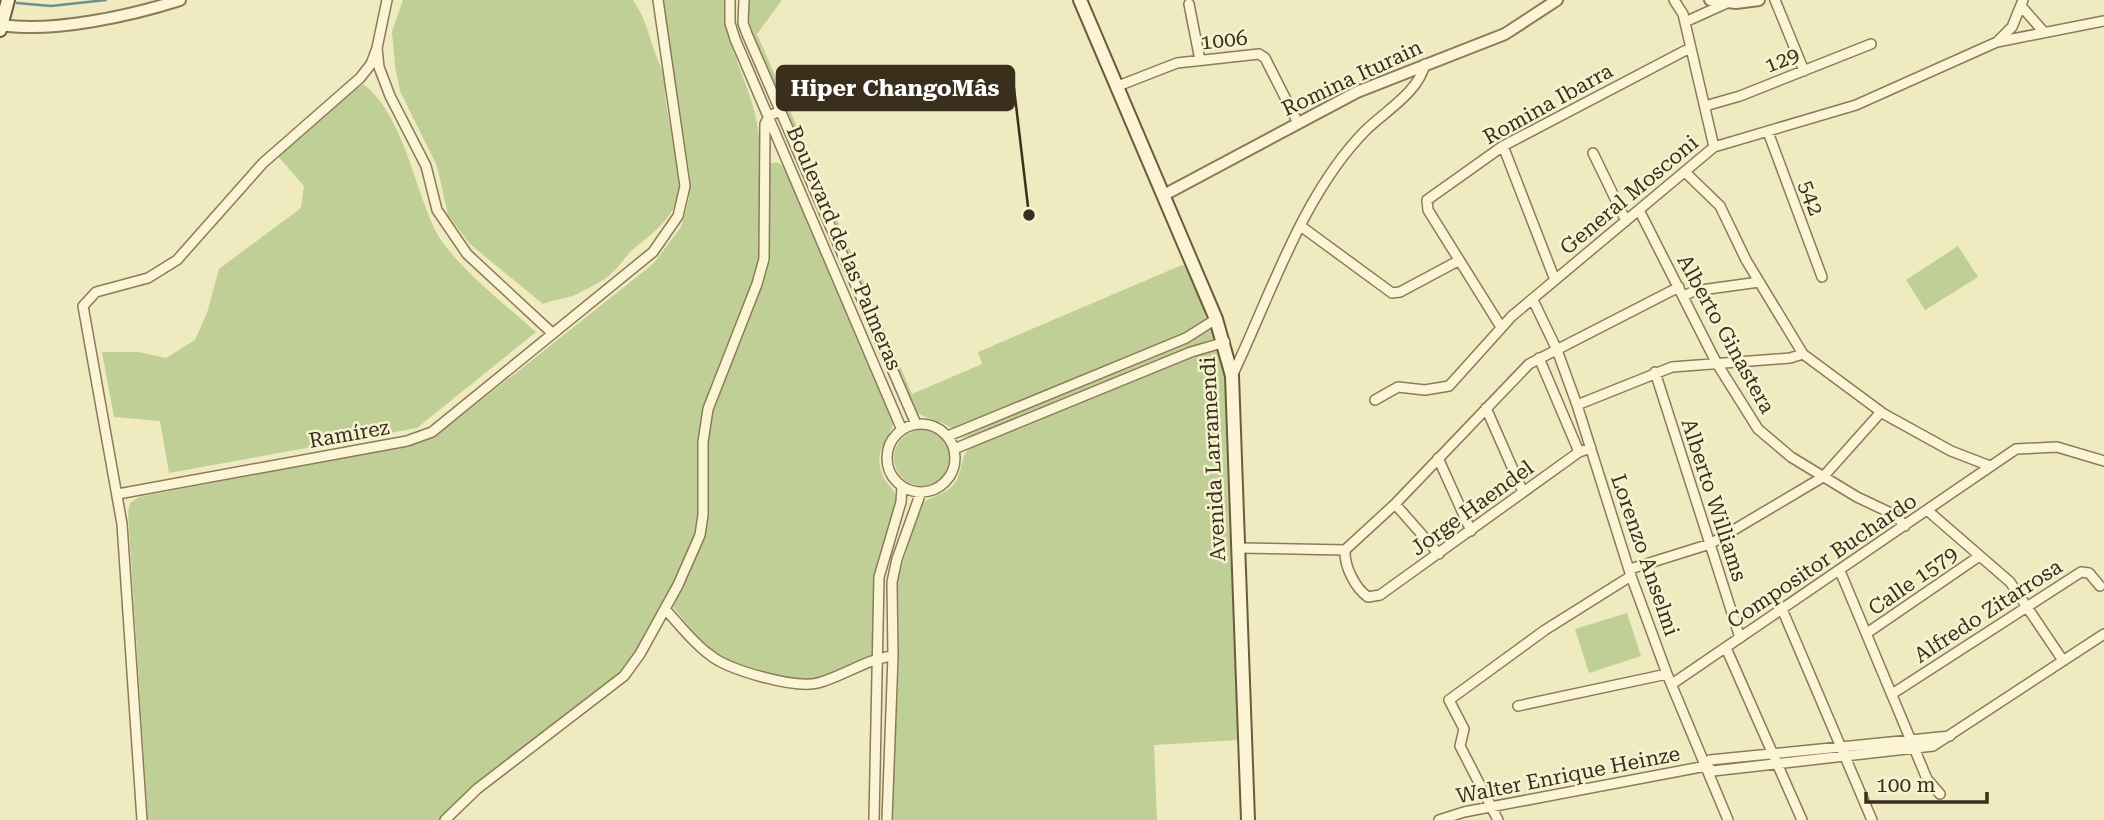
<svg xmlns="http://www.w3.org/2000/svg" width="2104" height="820" viewBox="0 0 2104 820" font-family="'Roboto Serif',serif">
<rect width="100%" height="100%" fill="#f0eac1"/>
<path fill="#bfcf95" d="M403,0H633C650,24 651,52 666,77C661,108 677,140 680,172C684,207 662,227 637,246C627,253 620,266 611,274C603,282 589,287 579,293C569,299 554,299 543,304L470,244L448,215L437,166L400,91L395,66L392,31Z
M662,0H725C721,44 756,90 759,138C761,173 765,233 758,266C748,314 718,357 705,405C694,445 704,486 697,527C689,568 647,639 621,673L486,777L439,820H148L128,512L130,503L139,497L413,444L454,422L653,264L681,227L689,199L690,177Z
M749,0H782L757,34L912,394L982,364L978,352L1182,265L1187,267L1206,313L1205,320L1183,334L952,429C940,418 923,420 913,409L754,37L747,15Z
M363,84C402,113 414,185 434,228C450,262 507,306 536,332L417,428L169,473L160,421L114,417L102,352H139L166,358L195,340L207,313L219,269L301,208L304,186L276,154Z
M776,162L784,166L894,421C889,443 872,449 883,476C887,485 896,490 897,500L875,576V653L871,657L818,679H791L723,659L705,646L673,607L696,558L706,528L707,443L714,404L767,268L769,170L770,164Z
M1958,246L1978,277L1925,310L1906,280Z
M1210,330H1213L1215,338L1187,348L971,436L959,438L1186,344Z
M1215,349L1220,350L1228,385L1238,740L1154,745L1157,820H892L899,657L898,578L921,505C930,495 945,496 954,484C963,473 960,457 969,448L1194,355Z
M894 458a28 28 0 1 1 56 0a28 28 0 1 1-56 0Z
M1627,613L1641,656L1589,673L1575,629Z"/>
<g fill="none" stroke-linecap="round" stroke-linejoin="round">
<path stroke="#6a918e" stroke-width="2.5" d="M17,3L51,6L106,0"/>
<g stroke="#8b7b58" stroke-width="12">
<path id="minor" d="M387,0L377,48L379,67L390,96L426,166L437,210L467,254L551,332
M730,0V23L735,39L902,430
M744,0L743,23L747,34L916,424
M1674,0L1683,14L1714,147
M1775,0L1804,71
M1189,4L1200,60
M2021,6L2043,31
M1685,22L1727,3
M1998,41L2012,27L2023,0
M1118,86L1177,63L1259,54L1265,58L1298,123
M1705,106L1740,96L1871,44
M1768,132L1822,277
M1503,146L1555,280
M1593,153L1626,221
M1686,173L1720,206L1746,260L1803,354L1884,414L1951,451L1990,466
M1639,210L1716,362L1758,429L1791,457L1857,497L1895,515L1905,526
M1302,227L1392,293L1400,292L1458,261
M1684,296L1694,291L1759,282
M1533,300L1557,350L1577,405L1631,576L1667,674L1728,820
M1501,327L1428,210L1427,200L1503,146L1690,48
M1539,358L1579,452
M1655,372L1740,638
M1232,376C1270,297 1302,195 1365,131C1385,111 1418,93 1425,64
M1375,400L1398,387L1425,390L1449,386L1512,316L1714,147L1856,105L1997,42L2104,21
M1577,405L1672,367L1790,358L1803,354
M1486,408L1523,492
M887 458a34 34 0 1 1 68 0a34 34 0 1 1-68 0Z
M948,436L1186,338L1216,319
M1591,448L1579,452L1380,595L1368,597C1355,588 1344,566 1345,550L1395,504L1529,364L1679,287
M954,449L1191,352L1225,342
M1438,458L1471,531
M118,494L407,441L432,432L653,252L678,216L685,186L658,0
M1395,504L1439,554
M1927,510L2010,582L2062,659
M1239,548L1345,550
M1630,569L1710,544L1823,477L1881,412
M1840,571L1927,779L1940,794
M665,609C679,624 693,643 710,655C728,670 795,689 818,683C844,676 866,659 893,656
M1782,609L1872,820
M1867,633L1978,557
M1726,648L1802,820
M1672,684L2016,449L2057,447L2104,461
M1892,694L2081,572L2089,573L2100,586
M1518,706L1667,674
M1706,766L1713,771L1933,746L2104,634
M1706,766L1710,760L1950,736
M142,820L122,524L83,306L96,292L148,278L177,260L263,163L360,78L371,64L377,48
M445,820L477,789L624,676L640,654L678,585L700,535L703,515V442L708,409L757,284L764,259L765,124L769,116L780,111
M874,820L879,577L901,502L902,486
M887,820L893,656L892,582L897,559L921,492
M1439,820L1464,812L1706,766
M1498,820L1460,746L1464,729L1449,700L1545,630L1631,576"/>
</g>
<g stroke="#8b7b58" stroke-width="14">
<path id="tertiary" d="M1710,0L1736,3L1759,0
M1,25C53,33 130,16 180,0
M1164,195L1357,92L1505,34L1557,0"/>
</g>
<g stroke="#6d5c3b" stroke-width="16">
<path id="secondary" d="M1080,0L1216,319L1232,376L1248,820
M0,30L8,0"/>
</g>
<use href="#minor" stroke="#fbf5d5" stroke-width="9"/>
<use href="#tertiary" stroke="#fbf5d5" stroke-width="10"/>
<use href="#secondary" stroke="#fbf5d5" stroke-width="12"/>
</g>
<g text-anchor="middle" stroke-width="5" stroke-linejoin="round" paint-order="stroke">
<g font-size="21" fill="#3a2f1d" stroke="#f7f2d1">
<text transform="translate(1224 40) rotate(-6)" y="7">1006</text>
<text transform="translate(1782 60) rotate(-22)" y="7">129</text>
<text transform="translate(1352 78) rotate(-25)" y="7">Romina Iturain</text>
<text transform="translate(1548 104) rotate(-29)" y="7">Romina Ibarra</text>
<text transform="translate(1629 195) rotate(-40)" y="7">General Mosconi</text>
<text transform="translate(1811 198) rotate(70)" y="7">542</text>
<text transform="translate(844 248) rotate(67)" y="7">Boulevard de las Palmeras</text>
<text transform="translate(1726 334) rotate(61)" y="7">Alberto Ginastera</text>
<text transform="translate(349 434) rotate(-10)" y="7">Ramírez</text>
<text transform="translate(1213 459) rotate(-93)" y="7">Avenida Larramendi</text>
<text transform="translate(1714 500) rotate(72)" y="7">Alberto Williams</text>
<text transform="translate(1472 508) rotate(-36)" y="7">Jorge Haendel</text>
<text transform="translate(1645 555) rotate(71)" y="7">Lorenzo Anselmi</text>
<text transform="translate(1822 561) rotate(-34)" y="7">Compositor Buchardo</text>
<text transform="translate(1913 581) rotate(-35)" y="7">Calle 1579</text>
<text transform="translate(1988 611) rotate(-33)" y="7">Alfredo Zitarrosa</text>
<text transform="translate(1568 775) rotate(-11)" y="7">Walter Enrique Heinze</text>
</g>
</g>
<path fill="none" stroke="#3a2f1d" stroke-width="2.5" d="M1029 215L1014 88"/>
<circle fill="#3a2f1d" stroke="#f7f2d1" stroke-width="2.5" cx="1029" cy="215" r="7"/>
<rect fill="#3a2f1d" stroke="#3a2f1d" stroke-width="2.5" x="777" y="66" width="237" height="44" rx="7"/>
<g font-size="23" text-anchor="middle" font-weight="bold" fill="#fff">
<text x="895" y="96">Hiper ChangoMâs</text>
</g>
<path d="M1866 792v10h121v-10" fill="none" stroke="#3a2f1d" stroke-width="3.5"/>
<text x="1876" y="792" font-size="21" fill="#3a2f1d" stroke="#f7f2d1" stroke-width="5" paint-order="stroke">100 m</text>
</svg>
